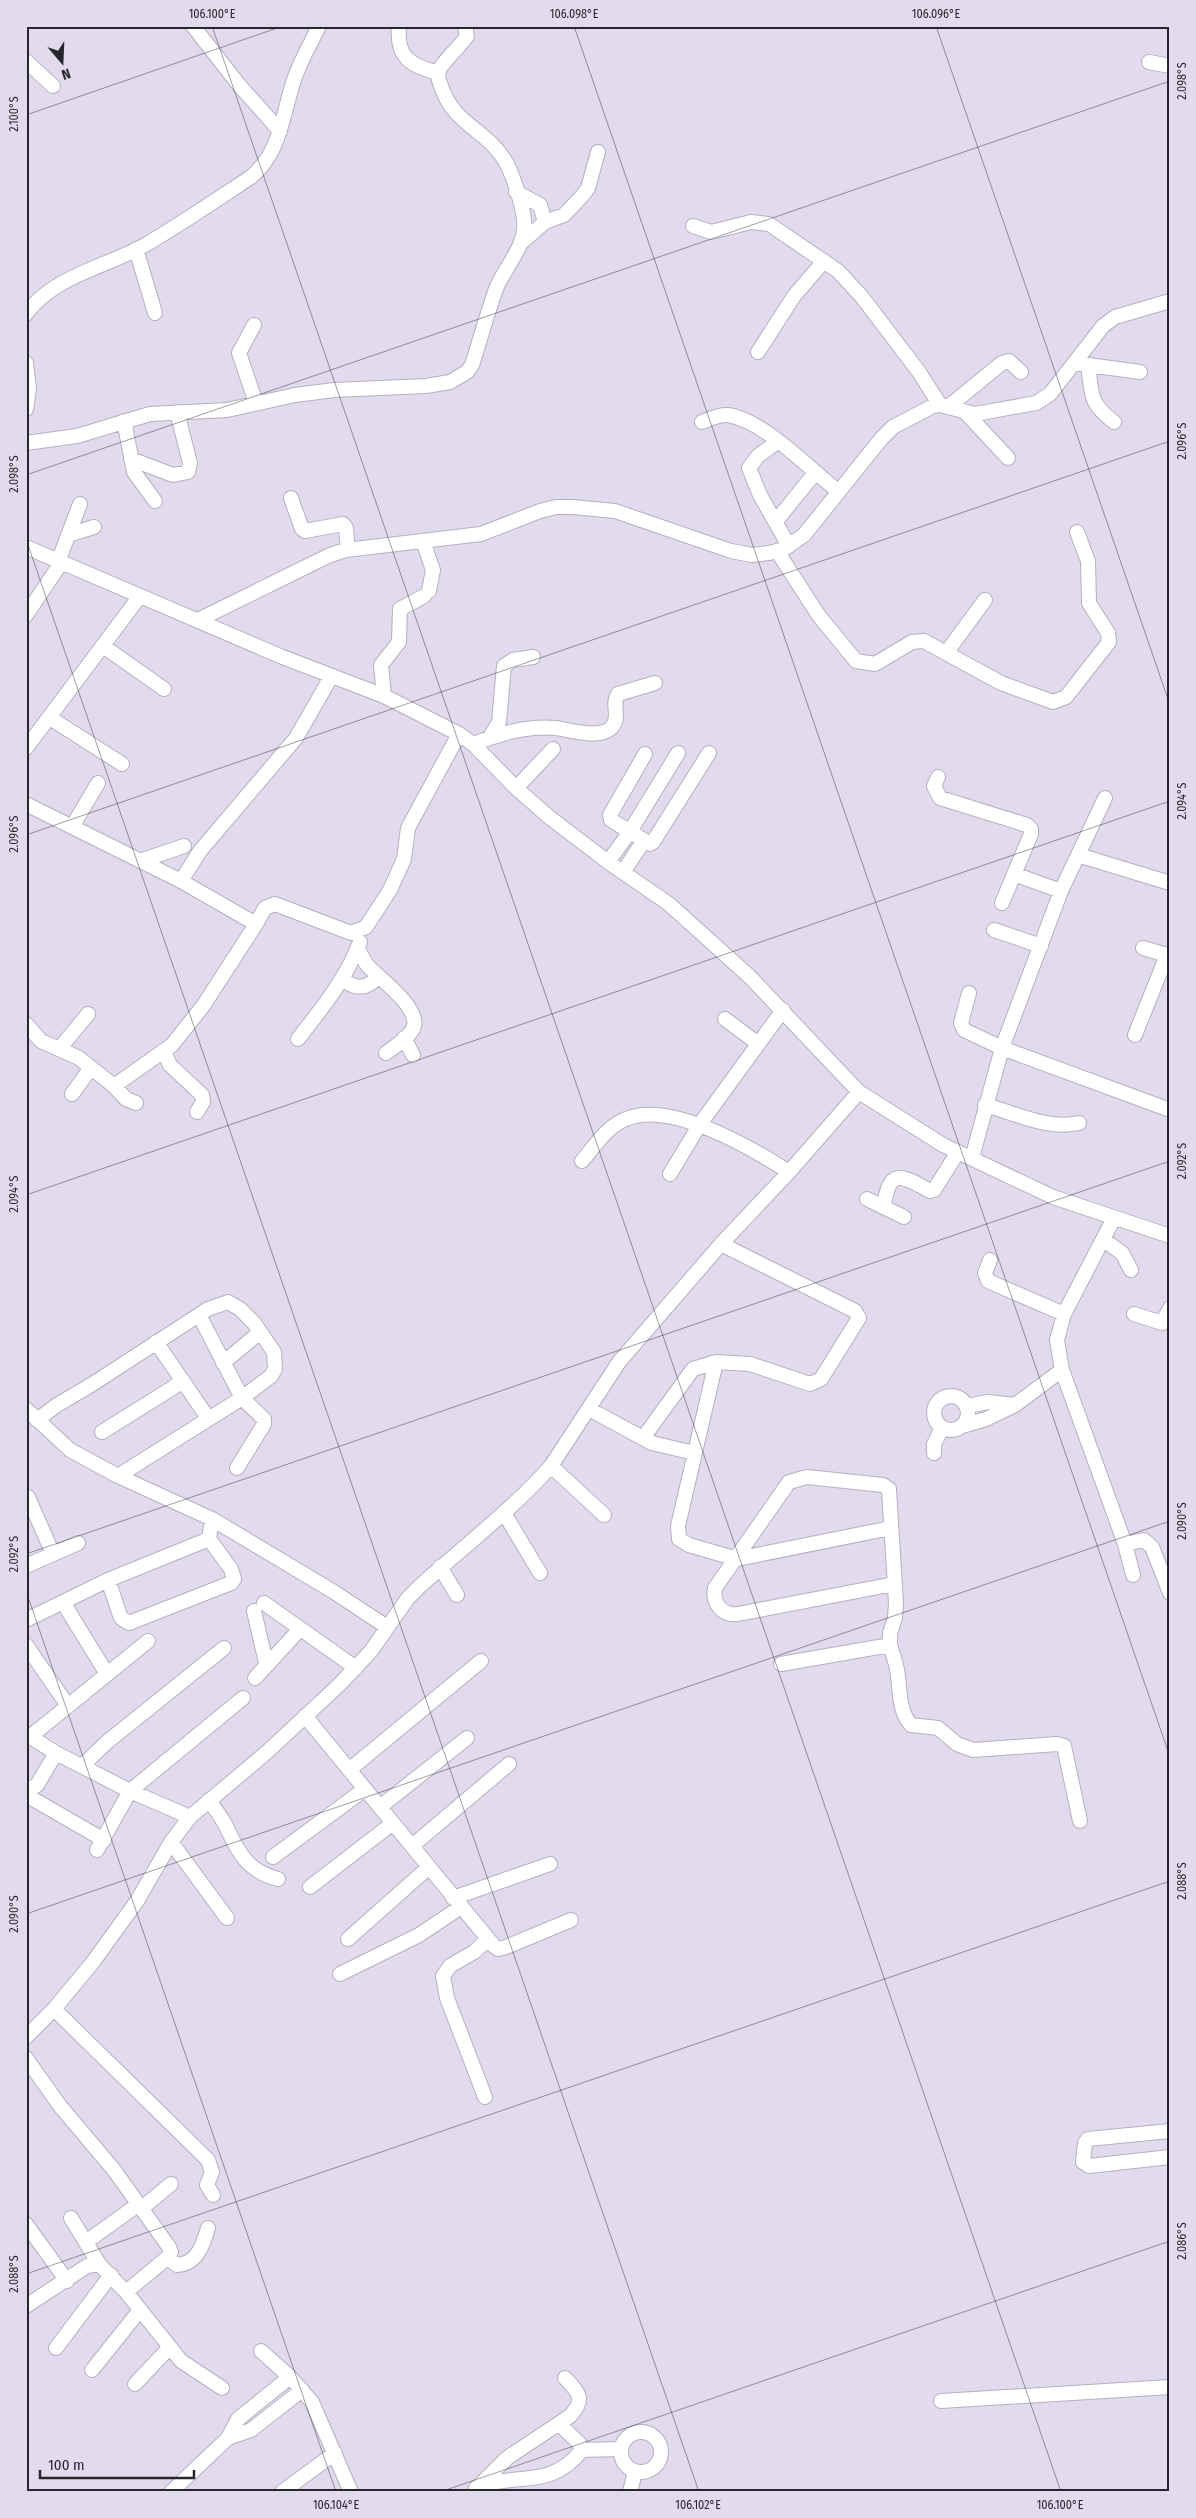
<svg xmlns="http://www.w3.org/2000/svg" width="1196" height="2518" viewBox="0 0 1196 2518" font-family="'Fira Sans Condensed',sans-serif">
<rect width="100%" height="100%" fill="#e2dbed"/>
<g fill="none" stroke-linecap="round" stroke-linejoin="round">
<g stroke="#b5afc1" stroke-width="16">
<path id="minor" d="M193,26L239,85L280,131
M399,26C396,58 410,65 438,73
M26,61L53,86
M1149,62L1170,66
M516,192L540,205L545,222
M693,226L711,232L751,222L769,224L838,271L862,297L919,372L940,405
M522,242L545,222L564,215L582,196L588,188L598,152
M136,249L155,313
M26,314C53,276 106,267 145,245C181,224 216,200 251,177C280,153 282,117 293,83C299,63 310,45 319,26
M254,325L239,353L256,403
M758,352L794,296L824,261
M26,363L29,389L26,409
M1074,363L1140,372
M1088,365C1092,395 1089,403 1114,422
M948,407L1002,363L1009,361L1021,372
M966,413L1008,458
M124,421L134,472L155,501
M702,422C710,419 719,414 728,415C765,421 808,468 838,491
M777,442L758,456L749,468L760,495L789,546
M26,443L77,436L150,414L227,410L295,395L334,390L426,386L450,382L467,372L472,365C480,340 487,314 496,289C505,266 527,246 524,220C523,206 512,171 504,159C484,128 454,125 441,86C439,81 437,76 439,71C441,63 461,46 467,36L465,26
M131,459L173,475L188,472L190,463L177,412
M291,498L302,529L305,531L343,524L346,528L348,550
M776,521L815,473
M68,535L94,527
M423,541L433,570L429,591
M26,547L280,656L384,696L459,734L473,744L516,788L549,817L608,862L669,904L750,977L859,1092L943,1145L1053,1197L1170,1236
M777,551L819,616L856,661L875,664L912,642L924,641L1001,683L1053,702L1066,697L1109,642L1108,633L1089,603L1088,561L1077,532
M58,562L80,504
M26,615L61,563
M198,620L330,555L346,550L481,534L540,511L556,507H573L615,511L731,551L752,555L769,553L784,549L804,535L881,439L893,427L933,406L940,405L975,414L1036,403L1050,394L1103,326L1115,317L1170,301
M103,646L164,689
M946,653L985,600
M384,696L381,665L399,642L400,609L424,596
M50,718L122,764
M490,737L499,722L504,666L513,660L533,657
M473,744C500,734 527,725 556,728C570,730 601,740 612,727C621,717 611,704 618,694L655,683
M26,748L140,596
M645,754L610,815L611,820L650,844L653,842L709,753
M938,777L934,786L940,798L1027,825L1031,829V834L1002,903
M516,788L553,749
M26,804L181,881L256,924L265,908L275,904L351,933L366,927L390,890L404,859L408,828L459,734
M72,827L98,783
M1078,855L1105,798
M140,861L184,846
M608,862L629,833L678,753
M623,872L643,842
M1014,874L1061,891
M181,881L200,851L296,738L331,677
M994,930L1041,946
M1143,948L1170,956
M358,949C361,955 364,961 368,966C379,978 419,1007 414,1026C411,1037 395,1046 386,1053
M343,979C355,990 367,989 378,977
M969,993L961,1023L964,1030L1002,1048L1170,1110
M725,1019L757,1043
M26,1024L41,1041L79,1058L114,1086L172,1045L203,1006L256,924
M1135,1035L1167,955
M404,1038L413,1055
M298,1039C322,1008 346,979 360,942
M60,1048L88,1014
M164,1052L170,1065L202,1095L203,1102L197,1112
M114,1086L126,1099L136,1103
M72,1094L91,1068
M985,1105C1015,1113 1048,1130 1079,1123
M972,1158L1002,1048L1061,891L1078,855L1170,883
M582,1161C595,1146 607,1126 626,1119C670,1100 752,1148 789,1172
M670,1174L700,1124L783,1010
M867,1199L904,1217
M884,1207C889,1166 903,1176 930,1191L934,1190L958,1152
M1114,1218L1064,1314L1057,1340L1062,1370L1125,1544L1133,1575
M1104,1240L1122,1253L1131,1270
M990,1260L985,1273L988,1281L1064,1314
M1134,1314L1162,1323L1170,1308
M199,1315L242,1398L264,1419V1424L237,1468
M156,1342L208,1418
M716,1362L750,1364L810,1384L821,1379L859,1318L855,1311L721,1244
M223,1363L260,1332
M934 1413a17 17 0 1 1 34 0a17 17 0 1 1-34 0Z
M967,1406L988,1402L1015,1405L1062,1370
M26,1409L70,1450L118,1476L212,1519L334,1592L387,1627
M589,1409L652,1443L694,1453
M37,1420L57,1405L91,1385L208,1309L228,1302L240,1309L254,1323L274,1352L275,1369L271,1376L242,1398L118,1476
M962,1426L986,1419L1015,1405
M102,1432L182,1382
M643,1438L693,1369L716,1362L678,1526L679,1539L689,1545L737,1559L891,1528
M934,1453V1444L942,1428
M551,1466L604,1515
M28,1497L53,1554
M504,1513L540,1573
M1125,1544L1144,1540L1152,1547L1170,1593
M26,1566L78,1543
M440,1567L457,1595
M108,1580L121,1618L129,1623L231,1583L234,1579L231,1569L209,1539
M264,1603L356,1668
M64,1604L107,1674
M254,1611L266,1663
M26,1620L108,1580L209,1539L212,1519
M26,1645L68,1706
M890,1645C893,1655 897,1665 898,1676C900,1692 899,1712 911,1725L938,1728L957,1744L973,1750L1057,1744L1064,1746L1080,1821
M781,1664L890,1645V1633L895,1618L896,1603L889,1489L883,1485L807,1477L789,1482L715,1588C712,1604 723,1616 738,1614L894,1584
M255,1678L300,1629
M305,1716L494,1946L498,1949L506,1947L571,1920
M26,1734L56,1753L130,1791L190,1817
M31,1736L148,1641
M82,1766L107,1742L224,1648
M349,1770L481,1661
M26,1791L37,1785L56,1753
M33,1799L104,1840
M209,1800C215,1809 223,1819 228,1830C239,1855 250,1872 278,1879
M380,1807L467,1738
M171,1842L227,1918
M412,1846L509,1764
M97,1850L130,1791L243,1698
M273,1857L365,1789
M310,1887L393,1823
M453,1898L550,1864
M348,1939L429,1867
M340,1974L419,1935L461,1907
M54,2009L208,2160L212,2172L207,2185L213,2195
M26,2037L54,2009L93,1962L137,1901L171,1842L190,1817L267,1752L339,1685L371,1651L408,1598L420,1586C464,1546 512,1510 551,1466L619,1362L721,1244L789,1172L859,1092
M26,2058L60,2106L114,2170L169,2247L171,2252L167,2258L126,2292
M485,2097L447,1998L443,1976L450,1966L474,1952L488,1939
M1170,2131L1088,2139L1085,2143L1083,2162L1089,2166L1170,2157
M142,2208L171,2184
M71,2218L99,2264
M26,2224L67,2281
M86,2242L139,2204
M167,2258L177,2265C197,2264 203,2245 208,2228
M26,2306L87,2266L99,2264L126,2292L181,2361L222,2388
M56,2348L111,2275
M261,2351L290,2377L312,2402L351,2492
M92,2370L140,2310
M135,2384L170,2347
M941,2401L1170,2387
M559,2424L579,2443L582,2450
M621 2452a20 20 0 1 1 40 0a20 20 0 1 1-40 0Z
M228,2438L251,2430L302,2390
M478,2487L507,2458L570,2416C586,2399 579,2393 565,2378
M476,2488C518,2471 549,2491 582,2450L620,2449
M171,2492L228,2438L238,2419L290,2377
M282,2492L335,2453
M630,2492L635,2472"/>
</g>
<use href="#minor" stroke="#fff" stroke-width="14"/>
</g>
<path fill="none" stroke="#28262d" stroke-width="1" stroke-opacity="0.45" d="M212,26L1061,2492M574,26L1170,1757M936,26L1170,705M26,115L283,26M26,475L1170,81M26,539L699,2492M26,835L1170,441M26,1195L1170,801M26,1554L1170,1161M26,1591L336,2492M26,1914L1170,1521M26,2274L1170,1881M440,2492L1170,2241"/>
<rect width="1196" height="2518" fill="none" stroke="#e2dbed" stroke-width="55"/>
<g transform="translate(62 62) rotate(161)" stroke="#e2dbed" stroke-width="4" paint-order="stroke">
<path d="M0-4L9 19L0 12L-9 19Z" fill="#28262d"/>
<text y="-8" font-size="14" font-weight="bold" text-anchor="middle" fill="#28262d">N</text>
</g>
<path d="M40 2470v8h154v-8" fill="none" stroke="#28262d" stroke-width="2.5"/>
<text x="48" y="2470" font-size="15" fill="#28262d" stroke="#e2dbed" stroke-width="4" paint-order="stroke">100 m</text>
<rect x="28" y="28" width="1140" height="2462" fill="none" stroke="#28262d" stroke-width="2"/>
<g font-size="12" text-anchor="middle" fill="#28262d">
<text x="212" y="18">106.100°E</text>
<text x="574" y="18">106.098°E</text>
<text x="936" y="18">106.096°E</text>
<text transform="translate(1182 81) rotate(-90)" y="4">2.098°S</text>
<text transform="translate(14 114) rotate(-90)" y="4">2.100°S</text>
<text transform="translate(1182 441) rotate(-90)" y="4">2.096°S</text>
<text transform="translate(14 474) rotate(-90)" y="4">2.098°S</text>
<text transform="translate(1182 801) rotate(-90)" y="4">2.094°S</text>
<text transform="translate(14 834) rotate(-90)" y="4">2.096°S</text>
<text transform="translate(1182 1161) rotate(-90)" y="4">2.092°S</text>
<text transform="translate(14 1194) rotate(-90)" y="4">2.094°S</text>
<text transform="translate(1182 1521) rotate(-90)" y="4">2.090°S</text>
<text transform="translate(14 1554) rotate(-90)" y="4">2.092°S</text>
<text transform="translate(1182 1881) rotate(-90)" y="4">2.088°S</text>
<text transform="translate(14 1914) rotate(-90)" y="4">2.090°S</text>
<text transform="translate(1182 2241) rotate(-90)" y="4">2.086°S</text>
<text transform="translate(14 2274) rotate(-90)" y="4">2.088°S</text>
<text x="336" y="2509">106.104°E</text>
<text x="698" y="2509">106.102°E</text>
<text x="1060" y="2509">106.100°E</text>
</g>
</svg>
